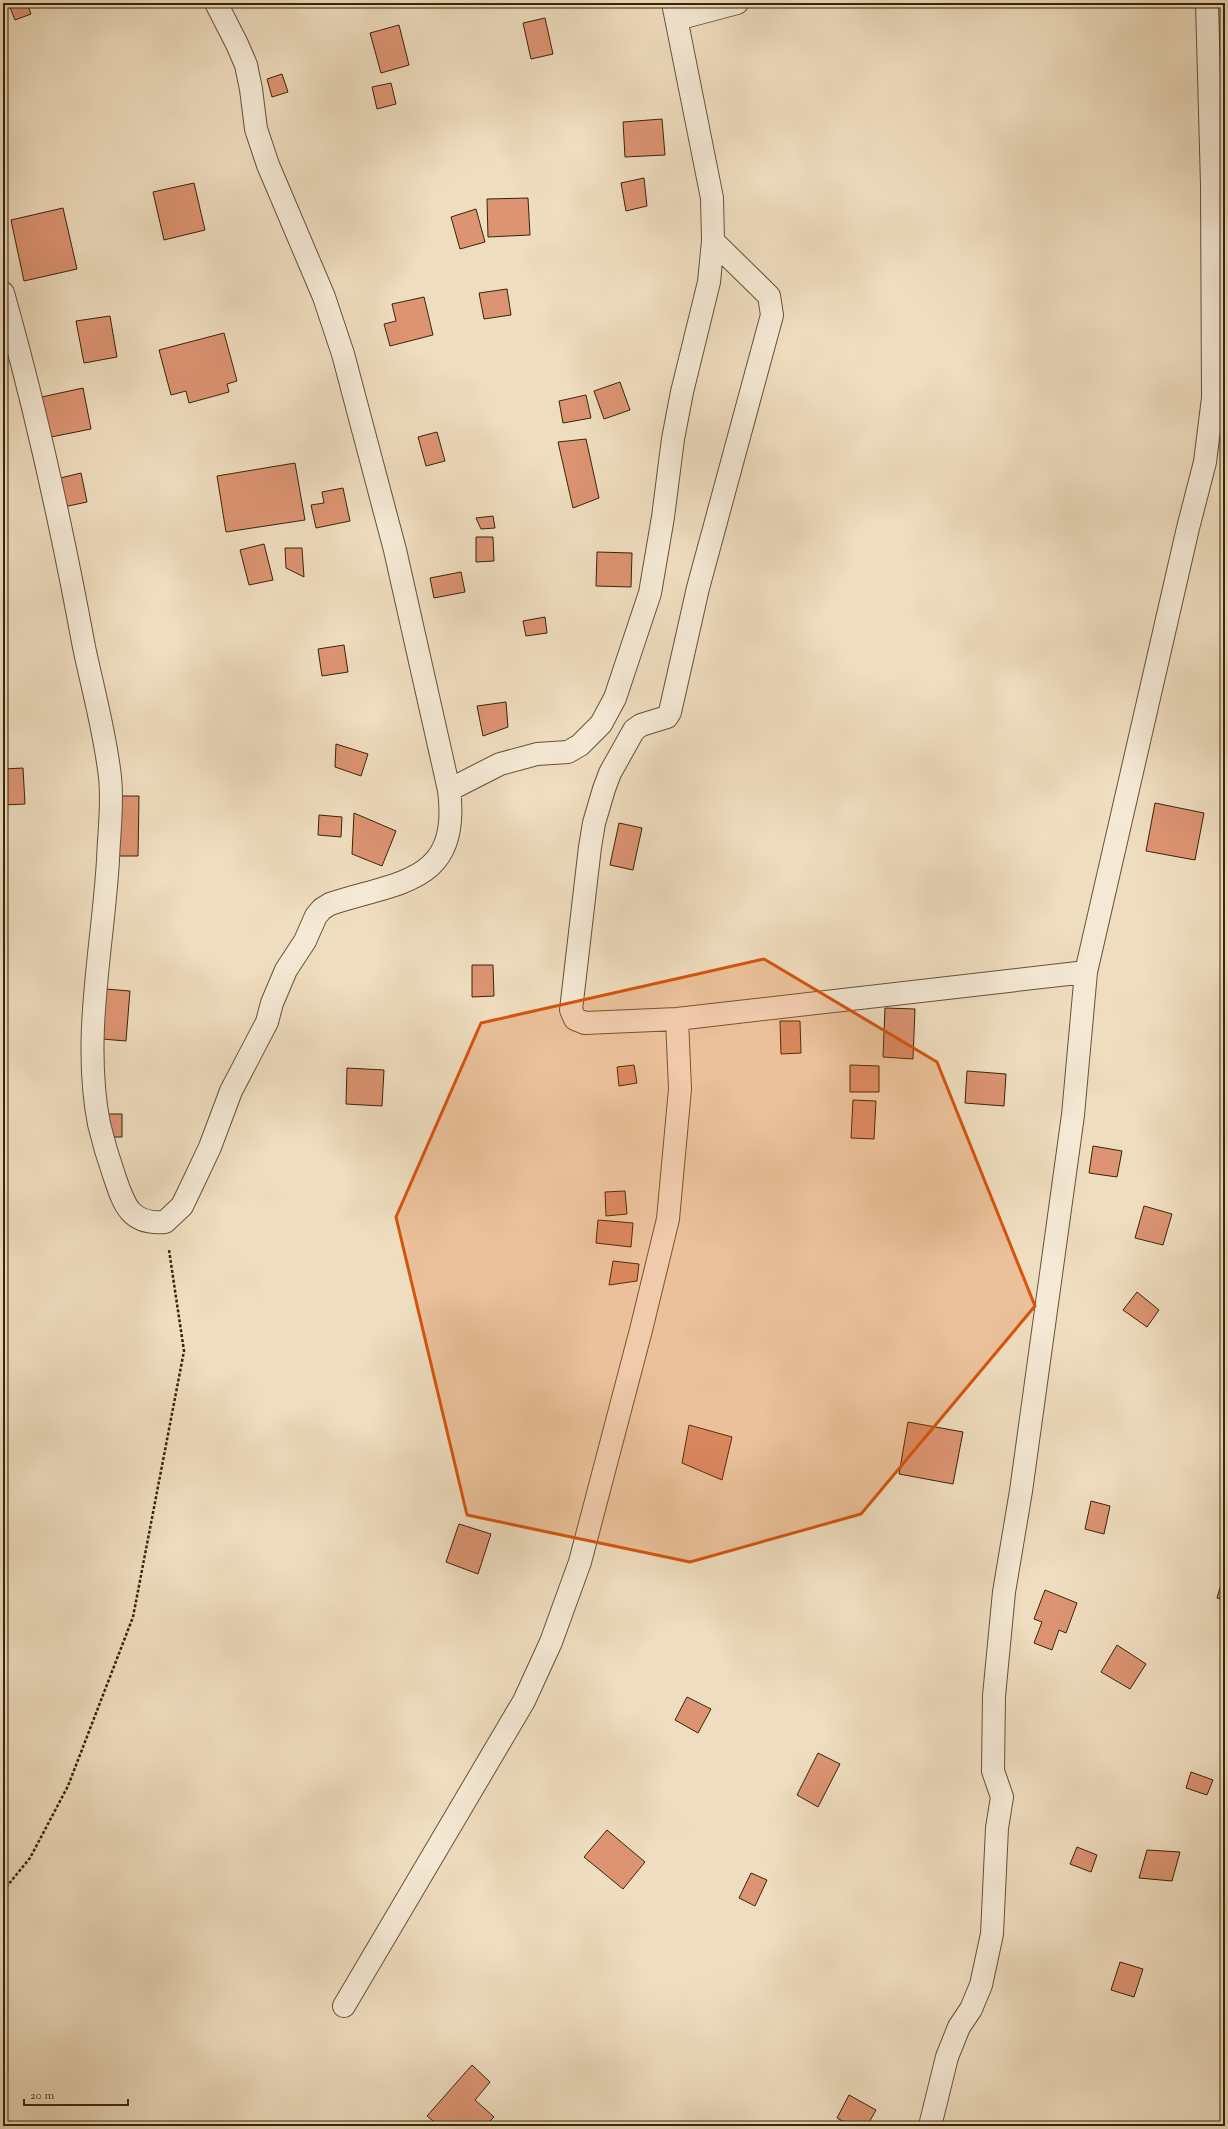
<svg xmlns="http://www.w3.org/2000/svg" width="1228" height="2129" viewBox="0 0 1228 2129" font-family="'Sorts Mill Goudy',serif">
<rect width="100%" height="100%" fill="#efddbf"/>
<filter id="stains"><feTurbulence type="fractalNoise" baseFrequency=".005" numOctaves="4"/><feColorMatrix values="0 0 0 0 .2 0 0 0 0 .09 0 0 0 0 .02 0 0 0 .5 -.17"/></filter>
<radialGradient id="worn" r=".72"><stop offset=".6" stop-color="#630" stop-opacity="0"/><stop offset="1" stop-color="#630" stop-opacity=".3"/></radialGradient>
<path fill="#dd9473" stroke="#372407" d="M13,3H27L31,14L15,20L9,5Z
M545,18L553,54L531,59L523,23Z
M399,25L409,65L381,73L370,33Z
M282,74L288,92L272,97L267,79Z
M391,83L396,104L377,109L372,87Z
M662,119L665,155L625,157L623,122Z
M644,178L647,206L626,211L621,183Z
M194,183L205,230L164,240L153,192Z
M528,198L530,235L488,237L487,199Z
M63,208L77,269L24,281L11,220Z
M476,209L485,242L460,249L451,217Z
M507,289L511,315L484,319L479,293Z
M424,297L433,335L390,346L384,324L396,321L392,304Z
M110,316L117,357L84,363L76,321Z
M224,333L237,381L227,384L229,392L189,403L186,391L171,395L159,350Z
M620,382L630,410L604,419L594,391Z
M83,388L91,429L46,438L37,398Z
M586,395L591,418L563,423L559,401Z
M437,432L445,461L426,466L418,437Z
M586,439L599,498L573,508L558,442Z
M295,463L305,520L226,532L217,476Z
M81,473L87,502L59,508L52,480Z
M343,488L350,521L316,528L311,505L324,503L322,492Z
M493,516L495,528L481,529L476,518Z
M476,537H493L494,561L476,562Z
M264,544L273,580L249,585L240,550Z
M285,548H302L304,577L286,568Z
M597,552L632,553L631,587L596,586Z
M461,572L465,592L434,598L430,578Z
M545,617L547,633L526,636L523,621Z
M344,645L348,672L322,676L318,649Z
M506,702L508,727L483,736L477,706Z
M336,744L368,754L361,776L335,767Z
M23,768L25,804L3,805V769Z
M118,796H139L138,856H117Z
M1155,803L1204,813L1195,860L1146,851Z
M354,813L396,831L382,866L352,854Z
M319,815L342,817L341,837L318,835Z
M619,823L642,828L633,870L610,865Z
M472,965H493L494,996L472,997Z
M106,989L130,991L126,1041L102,1039Z
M885,1008L915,1009L913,1059L883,1057Z
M780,1021H800L801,1053L781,1054Z
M634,1065L637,1083L619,1086L617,1067Z
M850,1065L879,1066V1092H850Z
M347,1068L384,1070L382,1106L346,1104Z
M967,1071L1006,1074L1004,1106L965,1103Z
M853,1100L876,1101L874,1139L851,1138Z
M106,1114H122V1137H106Z
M1093,1146L1122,1151L1117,1177L1089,1173Z
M625,1191L627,1214L606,1216L605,1192Z
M1144,1206L1172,1214L1163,1245L1135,1238Z
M598,1220L633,1223L631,1247L596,1243Z
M613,1261L639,1264L637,1281L609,1285Z
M1137,1292L1159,1310L1147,1327L1123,1310Z
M908,1422L963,1432L953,1484L899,1474Z
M689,1425L732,1437L722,1480L682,1463Z
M1091,1501L1110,1506L1104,1534L1085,1529Z
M459,1524L491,1534L478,1574L446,1562Z
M1225,1571V1600L1217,1598Z
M1045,1590L1077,1603L1066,1633L1059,1630L1052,1650L1034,1643L1042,1622L1034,1619Z
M1117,1645L1146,1664L1130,1689L1101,1672Z
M687,1697L711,1709L698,1733L675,1720Z
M818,1753L840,1764L818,1807L797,1795Z
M1191,1772L1213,1780L1207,1795L1186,1788Z
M607,1830L645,1862L623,1889L584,1857Z
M1077,1847L1097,1855L1091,1872L1070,1864Z
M1147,1850L1180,1852L1172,1881L1139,1878Z
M751,1873L767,1880L755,1906L739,1898Z
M1120,1962L1143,1969L1134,1997L1111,1990Z
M472,2065L490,2082L475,2100L494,2117L485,2126H439L427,2116Z
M849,2095L876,2110L867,2126H852L837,2118Z"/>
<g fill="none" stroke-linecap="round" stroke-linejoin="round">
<g stroke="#655235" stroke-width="24">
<path id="minor" d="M677,19L737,3
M713,241L769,296L772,315L698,588L670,712L667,717L641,725L634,730L610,773L604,789L594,823L590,847L571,1010L575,1019L585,1023L677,1019L1086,972
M3,293C36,410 62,528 84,647C93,690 105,732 110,777C113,804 109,832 108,860C103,947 82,1037 99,1124C103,1141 108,1158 114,1175C124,1205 130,1225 165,1222L182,1206L194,1181L210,1147L231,1091L267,1022L272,1003L286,970L305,941L316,916L322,909L330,904C399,881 461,884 449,790L395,550L343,354L324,297L268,165L256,129L251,89L246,65L237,44L216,3
M449,790L500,764L537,754L568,752L580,745L601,724L615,698L650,593L663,517L673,439L682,392L709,282L713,241L712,198L673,3
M344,2006L524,1701L551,1642L580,1562L641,1330L668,1219L680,1089L677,1019
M930,2126L947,2057L959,2027L971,2009L981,1985L992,1934L997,1828L1002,1797L993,1771L994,1696L1004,1592L1021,1491L1073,1115L1086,972L1188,528L1205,462L1213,398L1212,185L1207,3"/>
</g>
<path stroke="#372407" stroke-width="2.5" stroke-dasharray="3 2" stroke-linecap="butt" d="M3,1891L30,1858L68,1786L133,1617L184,1351L169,1250"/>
<use href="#minor" stroke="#f5e9d5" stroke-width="22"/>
</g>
<path fill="#d6540c" fill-opacity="0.2" stroke="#d6540c" stroke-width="3" stroke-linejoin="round" d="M764,959L937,1062L1035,1306L861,1514L690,1562L467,1515L396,1217L481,1023Z"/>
<rect width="1228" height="2129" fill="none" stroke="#efddbf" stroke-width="16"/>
<rect x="4" y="4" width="1220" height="2121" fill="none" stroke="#372407" stroke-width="2"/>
<rect x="8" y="8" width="1212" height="2113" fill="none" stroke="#372407"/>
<path d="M24 2099v6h104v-6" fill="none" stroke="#372407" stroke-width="2"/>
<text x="30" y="2099" font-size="12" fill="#372407" stroke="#f5e9d5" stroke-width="3" paint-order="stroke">20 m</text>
<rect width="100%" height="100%" filter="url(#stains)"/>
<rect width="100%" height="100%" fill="url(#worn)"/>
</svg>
